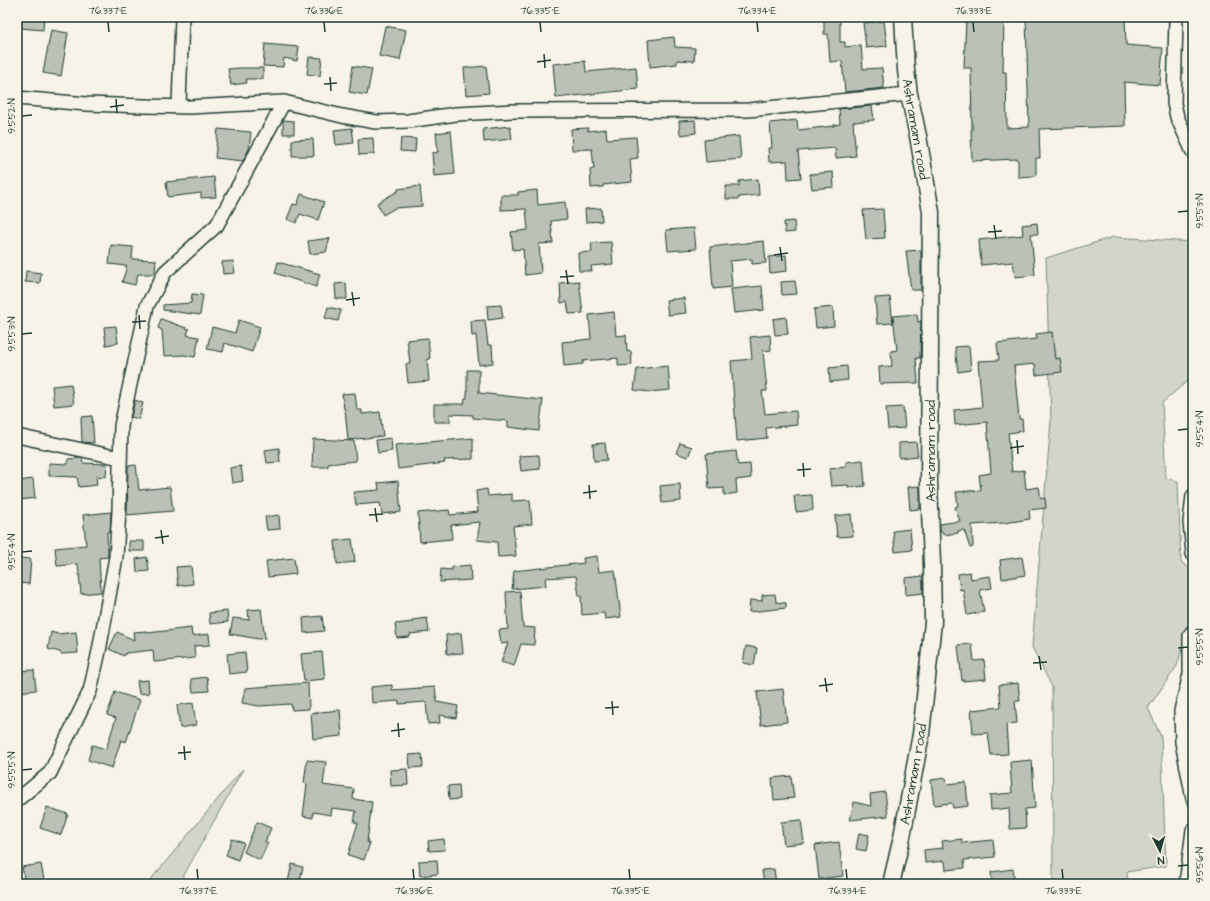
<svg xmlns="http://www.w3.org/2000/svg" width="1210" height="901" viewBox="0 0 1210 901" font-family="'Architects Daughter',sans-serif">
<rect width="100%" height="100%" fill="#f7f3e8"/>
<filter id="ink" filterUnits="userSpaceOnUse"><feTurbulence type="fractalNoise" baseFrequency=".025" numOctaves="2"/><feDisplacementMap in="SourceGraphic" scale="8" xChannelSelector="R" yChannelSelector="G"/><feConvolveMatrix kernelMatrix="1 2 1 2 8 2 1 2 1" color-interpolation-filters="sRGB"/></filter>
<g filter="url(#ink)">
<path fill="#d3d5ca" stroke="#79897f" d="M1113,237L1193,242V376L1162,403L1166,478L1178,481L1181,562L1193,571V613L1177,666L1148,708L1161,737L1166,866L1127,872L1128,884H1053L1052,687L1032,647L1051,421L1046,258Z
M243,769L179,884H147Z"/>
<path fill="#bbc1b6" stroke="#1f3d34" d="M21,17H44L43,30L20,28Z
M824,17H840V42H845V47L861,45L863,69L882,68L884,88L845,92L842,61L830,62L828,34H824Z
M966,17H1004L1003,72H1006L1007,128L1029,127L1026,17H1125L1126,45L1163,48L1160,85L1124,82L1125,126L1039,129L1040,158H1036V176L1018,177V159L972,161L971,130H972L971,68H964Z
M884,21L887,46L866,48L863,23Z
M385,26L406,30L400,60L379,56Z
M51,30L68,33L61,76L43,73Z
M674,37L675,47L695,48L694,61L677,60V64L650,67L648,40Z
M265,44L299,47L297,61L284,58L283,67L263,66Z
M309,57L322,58L320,76L307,74Z
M585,61L586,72L636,67L638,89L556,98L553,64Z
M353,66L372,69L367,95L349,92Z
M486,66L489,93L466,95L464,68Z
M240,68H263V79H246L247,83L231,85L228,69Z
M872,106L874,120L853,122L856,156L836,158L835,148L798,151L801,178L788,179L787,161L769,162L768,148H772L770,123L797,120L798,130L834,126V125L840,124L839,109Z
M283,120L294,121V134H283Z
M695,120L696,133L680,135L679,121Z
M510,126L512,139L484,142L483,129Z
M352,128L354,143L336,145L334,130Z
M588,128V131L606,129L607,139L636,137L638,158L630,159L632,182L603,185V187L591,188L590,169H594L592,149L572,150L571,129Z
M218,129L251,132L249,149L243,161L215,158Z
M451,131L455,174L434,176L432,153L438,152L436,133Z
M739,136L741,159L706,162L704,140Z
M373,138L374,154L359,155L358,139Z
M401,138L416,139L415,152L400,151Z
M313,139L314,156H292V140Z
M833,172L834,187L812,189L810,174Z
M214,177L216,197L201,198V193L168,197L166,182Z
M758,179L759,195L739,197V199H726V186H739V181Z
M420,186L422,206L395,208L383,215L377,203L398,191V189Z
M537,190L538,205L565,202L567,219L551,221L553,243L539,244L541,273L525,275L523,249L513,250L511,232L528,230L526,209L501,210V195H518V192Z
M301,194L324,202L318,220L300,214L296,223L287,219L293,204L297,205Z
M601,208L602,221L586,222L585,209Z
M883,209L885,238L866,239L863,210Z
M794,221L795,232L785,233L784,222Z
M1037,223L1038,234H1031L1035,275L1015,277L1013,262L981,265L979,240L1023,235L1022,225Z
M694,228L696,249L668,251L666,230Z
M330,238L326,252L310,254L308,241Z
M764,241L766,263L752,264V259L730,261L732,287L713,289L710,247Z
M611,242L613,264L591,266L592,271H579L578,253L592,252L591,243Z
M111,245L133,247L132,259L156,260L155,274H138L135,285L122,282L127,266L109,264Z
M921,250V290H911L906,251Z
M786,255L787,271L770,273L769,257Z
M233,261L235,273L223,274L222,262Z
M278,262L320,274L316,287L275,273Z
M26,271L41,273L40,283L25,282Z
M579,281L583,313L569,314L567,302L561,303L560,283Z
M795,281L797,294L782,295L781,282Z
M346,283L347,299H336L335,284Z
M762,286L764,310L734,313L731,289Z
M192,294L203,295L200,315L163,310V305L191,303Z
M890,297L893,323L877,324L875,298Z
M684,298L686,313L668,315L666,300Z
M501,305L503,318L488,320L487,306Z
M328,307L341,310L338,321L325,318Z
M833,307L834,326L816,328L814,309Z
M614,312L616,336L626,335L627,352L631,351L632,365L618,366V358L583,361V364L564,366L562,342L591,339L589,315Z
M917,314L918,322L921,321L920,358H916L918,383L880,384L879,367L892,366L891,351L897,350L893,316Z
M786,317L788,334L775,335L773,319Z
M161,319L189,329L187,335L199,337L195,357L184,355L164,356L162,330L158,328Z
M239,320L260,327L252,352L225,343L223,352L207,349L212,327L235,333Z
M485,320L488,345H492L493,363L479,365L476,335L472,336L471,321Z
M116,326L118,343L106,345L104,327Z
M1052,332L1055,359L1060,358L1062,372L1036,375L1035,364L1014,366L1019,419H1022L1023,431L1008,433L1012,472L1024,470L1026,489L1039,487L1041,499L1045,498L1046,508L1029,510L1030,519L1004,523L972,525L973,547L970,548L964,530L958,531V533L943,535V532H940V524L960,521L955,507L958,506L956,492L981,490L979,475L991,473L987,422L955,425L954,410L982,407L978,361L999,360L997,343L1037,339L1036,334Z
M770,335L771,350L763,351L767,391H762L765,414L796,411L797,425L766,428L767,438L737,441L731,361L752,359L750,337Z
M428,338L430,359H427L429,381L408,383L406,364L410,363L407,340Z
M969,346L971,370L958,372L955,347Z
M668,366L670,390L649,392L634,390L637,369Z
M847,366L848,380L830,382L829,368Z
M467,370H479V393L543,400L539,431L508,427V421L473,418V415L450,414V422H434V404H464L465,398H467Z
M71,384L74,404L54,406L52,386Z
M355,393L357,410H362V414L380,412L383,436L348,440L345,409H344L342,394Z
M135,400L143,403L139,419L131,417Z
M903,407L905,428L888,429L886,408Z
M92,416L94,443L82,442L81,417Z
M391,438L392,451L378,453L376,440Z
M473,438V459L444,460L445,463L398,469L395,445Z
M313,439L354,441L356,461L328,464V467H312Z
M916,442L918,456L899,458V443Z
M605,443L607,460L594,461L593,444Z
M680,443L692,447L688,457L676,453Z
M279,448L280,462L267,463L265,450Z
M736,451L738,465L750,464L751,478L736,480L737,493L724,495V488L709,489L706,454Z
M539,455L540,469L521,471L519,456Z
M80,458H82L83,463L107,464L106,477L96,476L97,485L79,487L77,477L49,476V463L68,464V459Z
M863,460L865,486L848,488V485L831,486L829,469L846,467V462Z
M136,465L139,490L170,487L173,511L127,515L128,466Z
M241,466L243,481L232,483L230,468Z
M33,479L35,498L20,500L18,481Z
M398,481L401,512L382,514L380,503L356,505L354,492L379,490L378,483Z
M680,484L681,501L662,503L660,486Z
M920,486V509L910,510L908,487Z
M487,489L488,496L512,494V501L530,500L532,524L513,526L516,556L498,557L497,542L477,540L480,522L451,525L452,539L420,542L418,513L449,510L450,515L478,512L476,491Z
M812,495L813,510L796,512L794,496Z
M111,512L110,532H107L108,557L99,558L101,592L81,594L78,564L57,566L55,548L86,545L83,515Z
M851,514L853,536L837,537L835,516Z
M279,515L280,529L267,530L265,517Z
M910,529L912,550L895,552L893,531Z
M352,539L355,562L337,564L335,541Z
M129,541H144V551H129Z
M597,556L599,572L615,570L621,617L605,619L604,613L582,615L581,596H579L576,576L545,578L546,586L512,589L514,571L584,563L583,558Z
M147,557L149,571L137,572L136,559Z
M1022,557L1025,575L1002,579L1000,560Z
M17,558L31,559L29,584L17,583Z
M294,558L296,574L268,577L266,561Z
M470,565L471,580L440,582L441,569L452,570V567Z
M191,566L193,584L178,586L176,567Z
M970,572L971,579L990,576L992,588L980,590L984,612L967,615L963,589L960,590L958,574Z
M923,576V593L906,595L905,578Z
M520,591L523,627L535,628L534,645L521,644L514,666L501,662L508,643L501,644L499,630L508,629L506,592Z
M775,594L776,602L786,603V608L749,612L750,600L762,601V595Z
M261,609L265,638L259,639L230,634L233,618L249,620L248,610Z
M227,611L228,622L210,624L209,613Z
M322,616L324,631L304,633L303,618Z
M427,618L429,632L410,634V637L397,638L395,624L413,622L412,620Z
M191,628L192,636L209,634L210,645L194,646L195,658L154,662L153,650L126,653L124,656L109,649L117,632L134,640L133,632L147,631V633Z
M51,632L58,634L76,632L78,653L61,654L60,652L48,649Z
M461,633L463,653L447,654L446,635Z
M972,644L974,661L984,660L986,679L962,681L958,645Z
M746,646L757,648L754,665L743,663Z
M245,652L247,672L229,674L227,654Z
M322,652L325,679L304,681L301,654Z
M34,670L36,690L17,692V671Z
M207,677L209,691L193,692L191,679Z
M148,680L149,693L139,694L137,681Z
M308,683L309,709L292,710L291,704L259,706L242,703L245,688Z
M1018,683L1020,701H1015L1017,723L1006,724L1008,754L991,755L988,733L973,734L971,710L1001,707L999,685Z
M392,685V690L435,687L437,702L458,706L456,718L439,715L440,723L428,724L426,702L399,704V701L372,703L371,687Z
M783,689L787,722L761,725L757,692Z
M115,692L140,700L126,742L121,740L112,768L88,760L92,745L106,749L116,718L107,715Z
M193,703L196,725L180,728L177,705Z
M340,710L342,736L313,739L311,713Z
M422,754L423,767L410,768L409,755Z
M307,760L326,762L323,785L354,789L353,799L372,802L367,842L370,843L364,860L348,855L358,823L354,822L356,811L332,808L331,815L313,812V818L303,816L307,784L304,783Z
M1032,760L1035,808L1025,809L1026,828L1010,829L1009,808L991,810L990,795L1012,793L1010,762Z
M407,769L408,785L391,786L390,770Z
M791,776L794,798L774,800L772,778Z
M946,778L947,784L966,782L968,806L953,808L952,803L934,805L931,780Z
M459,785L460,799L449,800L448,786Z
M885,792L888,816L850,820L854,802L871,806L870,794Z
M47,807L68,814L61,835L40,828Z
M801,820L804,843L784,845L781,822Z
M257,822L271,828L265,842L268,843L260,860L244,852Z
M859,833L869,835L866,851L856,849Z
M232,839L244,843L238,860L226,855Z
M444,839L445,850L429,851L428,841Z
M962,839V843L993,840L995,857L964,860L965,868L946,870L945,861L925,863L924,850L943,848L942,841Z
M839,842L843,876L819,879L815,845Z
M437,860L438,874L420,876L419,861Z
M41,864L44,880L25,883L22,867Z
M292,864L303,867L299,884L288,882Z
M774,869L776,884H764L762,870Z
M1013,869L1015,884H992L991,872Z"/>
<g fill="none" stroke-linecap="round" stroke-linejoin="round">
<g stroke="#1f3d34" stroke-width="16">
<path id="minor" d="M1176,17L1174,103L1177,117L1193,152
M17,98L87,104L144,106L190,107L284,102L342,116L376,122L408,121L456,114L514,111L748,110L909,94
M179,106L182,17
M17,436L120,458
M1193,496L1190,522L1193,554
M1193,631L1190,635V674L1181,711L1182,742L1193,799
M17,800L50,773L90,691L99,651L116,557L119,511L121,426L147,306L165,272L217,225L284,102
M1186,884L1193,830"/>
</g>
<g stroke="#1f3d34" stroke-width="19">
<path id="major" d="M891,884L902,837L921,734L933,622L932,564L929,482L931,212L918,136L909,94L906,70L903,17"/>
</g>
<use href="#minor" stroke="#f7f3e8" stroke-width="13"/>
<use href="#major" stroke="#f7f3e8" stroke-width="16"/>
</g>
</g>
<path fill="none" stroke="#1f3d34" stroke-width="1.5" d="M108,22L109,32M324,22L325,32M540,22L541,32M757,22L758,32M973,22L974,32M544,54L545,68M537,62L551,60M330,77L331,91M324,84L337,83M116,99L117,113M110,107L124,105M22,116L32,115M1178,212L1188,211M994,225L996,239M988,232L1002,231M780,247L782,261M774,255L788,253M566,270L568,284M560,277L574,276M352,292L354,306M346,300L360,298M139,315L140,329M132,322L146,321M22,334L32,333M1178,430L1188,429M1017,440L1018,454M1010,448L1024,446M803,463L804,477M797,470L811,469M589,485L590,499M583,493L597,491M375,508L377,522M369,515L383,514M161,530L163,544M155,538L169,536M22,552L32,551M1178,648L1188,647M1039,656L1041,670M1033,663L1047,662M825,678L827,692M819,686L833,684M612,701L613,715M605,708L619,707M398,723L399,737M391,731L405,729M184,746L185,760M178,753L191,752M22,770L32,769M1178,866L1188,865M197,869L198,879M413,869L414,879M629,869L630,879M846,869L847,879M1062,869L1063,879"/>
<g text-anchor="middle" stroke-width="3" stroke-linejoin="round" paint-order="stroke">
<g font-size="14" fill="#1f3d34" stroke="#f7f3e8">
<text transform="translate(916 129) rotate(80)" y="5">Ashramam road</text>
<text transform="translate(930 451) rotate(-90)" y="5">Ashramam road</text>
<text transform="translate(913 774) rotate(-80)" y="5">Ashramam road</text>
</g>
</g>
<rect width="1210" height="901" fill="none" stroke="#f7f3e8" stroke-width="44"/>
<g transform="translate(1160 851) rotate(174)" stroke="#f7f3e8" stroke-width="3" paint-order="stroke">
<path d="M0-3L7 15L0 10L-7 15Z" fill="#1f3d34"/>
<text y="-6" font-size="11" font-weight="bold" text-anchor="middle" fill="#1f3d34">N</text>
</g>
<rect x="22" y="22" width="1166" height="857" fill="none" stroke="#1f3d34" stroke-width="1.5"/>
<g font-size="10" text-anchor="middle" fill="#1f3d34">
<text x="108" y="14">76.337°E</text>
<text x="324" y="14">76.336°E</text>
<text x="540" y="14">76.335°E</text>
<text x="757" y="14">76.334°E</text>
<text x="973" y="14">76.333°E</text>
<text transform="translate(11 116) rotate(-90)" y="4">9.552°N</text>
<text transform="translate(1199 211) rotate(-90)" y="4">9.553°N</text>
<text transform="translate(11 334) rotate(-90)" y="4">9.553°N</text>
<text transform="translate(1199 429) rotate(-90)" y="4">9.554°N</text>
<text transform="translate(11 552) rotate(-90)" y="4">9.554°N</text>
<text transform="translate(1199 647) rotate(-90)" y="4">9.555°N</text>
<text transform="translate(11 770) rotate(-90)" y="4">9.555°N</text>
<text transform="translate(1199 865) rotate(-90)" y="4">9.556°N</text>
<text x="198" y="894">76.337°E</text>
<text x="414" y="894">76.336°E</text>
<text x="630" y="894">76.335°E</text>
<text x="847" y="894">76.334°E</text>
<text x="1063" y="894">76.333°E</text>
</g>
</svg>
